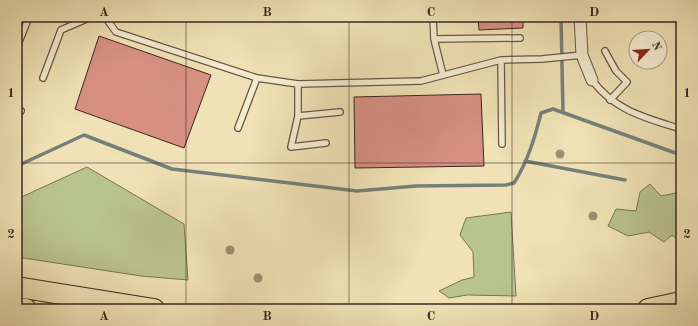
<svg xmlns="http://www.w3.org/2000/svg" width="698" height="326" viewBox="0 0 698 326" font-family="'Old Standard TT',serif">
<rect width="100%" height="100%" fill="#f0e2b6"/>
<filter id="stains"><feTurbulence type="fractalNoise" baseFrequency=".005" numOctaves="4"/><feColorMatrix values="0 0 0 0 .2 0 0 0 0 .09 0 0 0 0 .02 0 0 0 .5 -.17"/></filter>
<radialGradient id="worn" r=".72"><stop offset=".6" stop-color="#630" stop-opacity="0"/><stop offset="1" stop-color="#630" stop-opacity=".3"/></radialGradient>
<path fill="#b9c38e" stroke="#7a7557" d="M87,167L184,224L188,280L141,276L17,257V199Z
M650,184L661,196L676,193L681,194V243L672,235L664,242L649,232L628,236L608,226L616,209L636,211L640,192Z
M511,212L516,296L467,295L449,298L439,291L462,280L474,277L473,252L460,235L466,218Z"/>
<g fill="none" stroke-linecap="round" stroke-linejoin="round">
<path stroke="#76807a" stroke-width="3.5" d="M561,17L563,113
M525,161L625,180
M17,166L84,135L172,169L357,191L416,186L506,185L514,183C528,161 535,137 541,113L553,109L681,155"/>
</g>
<path fill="#d79082" stroke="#3b2720" d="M478,17H523V28L479,30Z
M99,36L211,75L184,148L75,109Z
M481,94L484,166L355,168L354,97Z"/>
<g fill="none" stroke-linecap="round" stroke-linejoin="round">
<g stroke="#685646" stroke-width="8">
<path id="service" d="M105,17L116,32L257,78L298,84L421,81L501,60L542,59L582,55
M433,17L434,39L443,75
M434,39L520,38
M17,47L29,17
M605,51L616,71L627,82L610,100
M501,60L502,144
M43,78L61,30L91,17
M592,80C615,111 646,118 681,129
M298,84V116L291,147L326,143
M17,110L21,111
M298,116L340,112
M238,128L257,78"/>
</g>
<g stroke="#685646" stroke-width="13">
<path id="minor" d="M580,17L582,55L592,80"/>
</g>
<g stroke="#3b2720" stroke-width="22">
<path id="motorway" d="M17,287L154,309
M17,308L26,309
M648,309L681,302"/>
</g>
<use href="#service" stroke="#f5ecd0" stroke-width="5.5"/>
<use href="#minor" stroke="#f5ecd0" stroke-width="11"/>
<use href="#motorway" stroke="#f0e2b6" stroke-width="20"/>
</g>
<g fill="#9e9173">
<circle cx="560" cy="154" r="4.5"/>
<circle cx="593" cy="216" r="4.5"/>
<circle cx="230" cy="250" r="4.5"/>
<circle cx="258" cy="278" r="4.5"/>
</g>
<path fill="none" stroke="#3b2720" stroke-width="1" stroke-opacity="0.55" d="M186,17V309M349,17V309M512,17V309M17,163H681"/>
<rect width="698" height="326" fill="none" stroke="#f0e2b6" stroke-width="44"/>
<g transform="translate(648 50) rotate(65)"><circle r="19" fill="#f5ecd0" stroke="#ab9d8a"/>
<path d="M0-3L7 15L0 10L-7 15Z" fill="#8f2418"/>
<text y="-6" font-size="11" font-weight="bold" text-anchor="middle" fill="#3b2720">N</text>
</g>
<rect x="22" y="22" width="654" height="282" fill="none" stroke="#3b2720" stroke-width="1.5"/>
<g font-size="13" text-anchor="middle" font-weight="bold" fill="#3b2720">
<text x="104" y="16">A</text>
<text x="267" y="16">B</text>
<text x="431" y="16">C</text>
<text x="594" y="16">D</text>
<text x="11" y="97">1</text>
<text x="687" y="97">1</text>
<text x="11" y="238">2</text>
<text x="687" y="238">2</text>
<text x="104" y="320">A</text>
<text x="267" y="320">B</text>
<text x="431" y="320">C</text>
<text x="594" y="320">D</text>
</g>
<rect width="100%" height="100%" filter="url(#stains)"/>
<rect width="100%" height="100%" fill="url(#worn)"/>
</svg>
